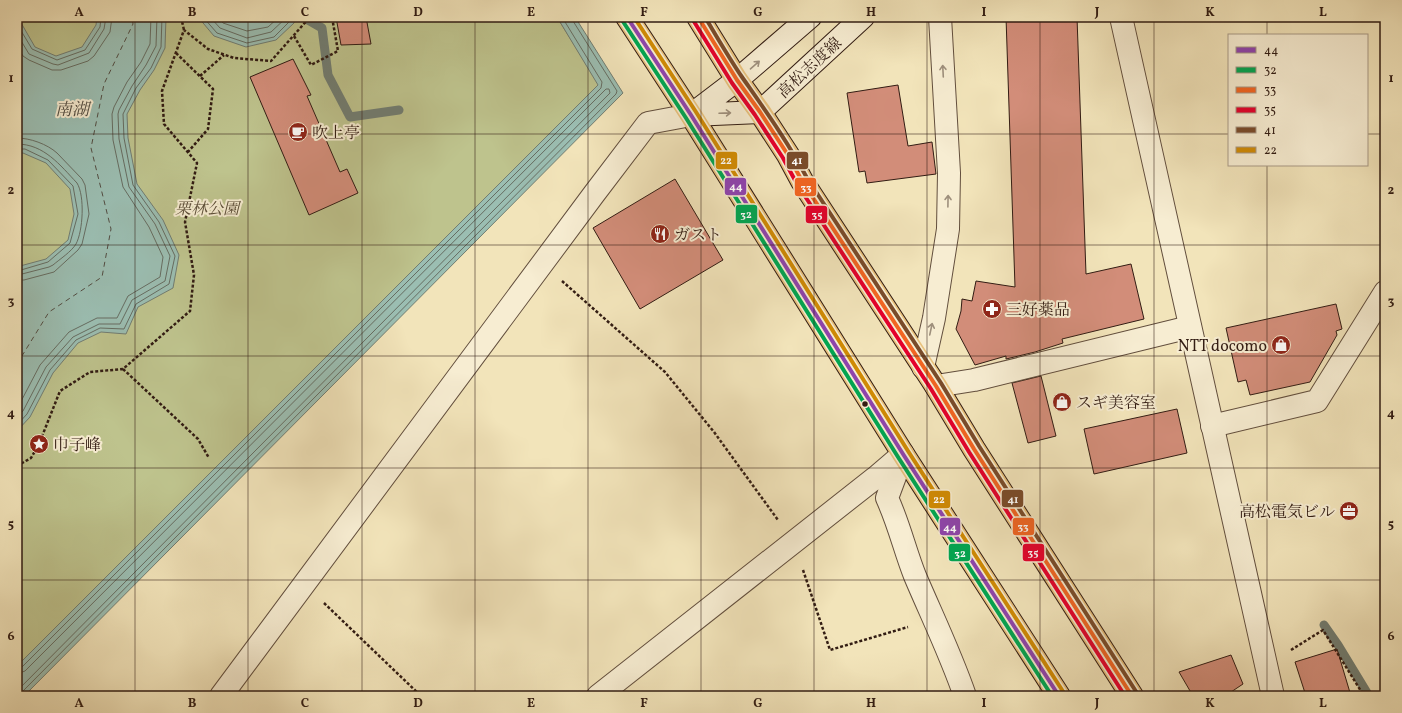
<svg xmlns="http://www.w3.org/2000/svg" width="1402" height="713" viewBox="0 0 1402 713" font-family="Vollkorn,'Noto Serif JP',serif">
<rect width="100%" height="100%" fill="#f2e4ba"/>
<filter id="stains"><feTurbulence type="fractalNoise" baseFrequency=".005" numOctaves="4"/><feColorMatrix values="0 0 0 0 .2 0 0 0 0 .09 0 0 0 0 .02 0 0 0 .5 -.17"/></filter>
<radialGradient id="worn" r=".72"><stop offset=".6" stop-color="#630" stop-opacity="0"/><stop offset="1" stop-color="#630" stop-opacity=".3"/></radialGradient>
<path fill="#bec38d" stroke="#787050" d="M17,17H557L599,85L17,666Z"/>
<path fill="#9bbeb2" stroke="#717d72" d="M17,17H21L20,21L35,47L56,56L82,47L96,25L97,17H166L165,48L154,70L140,90L127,114L128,138L137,184L163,220L179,255L173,288L138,307L126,334L101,332L78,343L53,373L30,417L17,431V264L20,266L46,259L68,240L74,214L70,189L46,163L23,153H17Z
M198,17H297L294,23L276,40L246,47L214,36Z
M557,17H575L623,93L24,696H17V666L598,85Z"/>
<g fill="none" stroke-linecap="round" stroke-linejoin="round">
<path stroke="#666d62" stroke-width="1" d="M203,17L217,33L247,43L274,37L290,21L293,17
M210,17L220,28L247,38L271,32L287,17
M218,17L223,23L247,31L268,27L279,17
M17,24L32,49L57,60L85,50L100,27L101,17
M17,34L29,54L53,64L58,65L89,53L104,29L106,17
M17,46L23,56L29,60L52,70H61L88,61L94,56L110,32L112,17
M17,138C30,138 47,144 57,153L82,179L85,185L89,214L82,244L78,250L54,272L24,280H17
M17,144C44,144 60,165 77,183C85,196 83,231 76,244C71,252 60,259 53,265L49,267L22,274H17
M17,149H25L48,160L73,186L78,214L70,243L48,262L21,270L17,269
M17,409L40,365L69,332L97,318H117L128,296L160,277L163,257L149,227L123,187L113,140L112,114L114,107L127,82L141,62L150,44L151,17
M17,417L23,411L46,367L73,337L99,324H120L132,300L165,281L170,256L155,224L129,187L119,139L118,114L119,110L132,86L146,65L156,46L157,17
M17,425L27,414L50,370L76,340L100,328L124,329L136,304L169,284L175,256L159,222L133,185L124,138L123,114L136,88L151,68L161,47L162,17
M17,669L22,667L601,88L602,82L562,17
M17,674L25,671L606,89H609L610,93L17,691
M21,696L23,691L616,94L617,91L573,21L572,17"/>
<path stroke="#717d72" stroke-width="9" d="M303,17L322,28L328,75L350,117L399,110
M1324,625L1338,645L1369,696"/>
<path stroke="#524d43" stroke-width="1" stroke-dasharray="5 4" stroke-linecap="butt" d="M17,364L49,312L102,277L111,229L91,148L104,84L133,24L132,17"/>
</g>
<path fill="#d28d79" stroke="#321c13" d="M336,17H366L371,44L341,45Z
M1006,17H1077L1086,274L1131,264L1144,319L1062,339L1063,343L1035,352L1006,359V356L975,365L956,329L961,311L962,299L972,301L976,281L1015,287Z
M293,59L311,95L307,96L340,172L347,169L358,193L309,215L250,77Z
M898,85L908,146L932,142L936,174L867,183L865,171L859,172L847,93Z
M675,179L723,260L640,309L593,228Z
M1336,304L1342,329L1336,331L1337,335L1310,382L1250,395L1246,380L1238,382L1226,328Z
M1041,376L1056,436L1028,443L1012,383Z
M1177,409L1187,453L1094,474L1084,429Z
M1337,649L1351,696H1306L1295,662Z
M1231,655L1243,684L1225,696H1193L1179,672Z"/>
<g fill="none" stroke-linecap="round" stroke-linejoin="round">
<g stroke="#624e3d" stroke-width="24">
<path id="minor" d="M923,367L934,318L948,229L949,173L940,17
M936,386L974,380L1190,327
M1212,426L1317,401L1385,292
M903,455L887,498C899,524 905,551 915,576C932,616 951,655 965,696
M221,696L594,194L648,123L691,115
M598,696L875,478L903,454"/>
</g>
<g stroke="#624e3d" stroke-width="24">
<path id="tertiary" d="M1121,17L1273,696"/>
</g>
<g stroke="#321c13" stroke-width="24">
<path id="secondary" d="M691,115L760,112L863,17
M691,115L737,80L810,17"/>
</g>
<g stroke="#321c13" stroke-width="24">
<path id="trunk" d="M627,17L691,115L903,454L1059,696
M698,17L737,80L760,112L788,155L802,181L936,386L974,449L1132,696"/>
</g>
<path stroke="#321c13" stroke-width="2.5" stroke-dasharray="3 2" stroke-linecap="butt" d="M181,17L184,30
M294,36L311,65L338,51L332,17
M176,53L213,89L208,129L188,152
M200,76L224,55
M562,281L665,372L714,432L778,520
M123,369L198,439L209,458
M17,466L31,458L39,444L60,391L90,372L123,369L190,311L194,275L185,222L197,163L164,124L162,91L184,30L208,49L234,58L271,61L310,17
M803,570L830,650L908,627
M324,603L421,696
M1291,650L1323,630L1364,696"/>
<use href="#minor" stroke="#f7edd2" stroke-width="22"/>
<use href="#tertiary" stroke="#f7edd2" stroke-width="22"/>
<use href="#secondary" stroke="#f7edd2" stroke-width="22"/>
<use href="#trunk" stroke="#e9c27d" stroke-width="22"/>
<g stroke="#f7edd2" stroke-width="7">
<path id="bus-1" d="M627,17L691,115L903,454L1059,696"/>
</g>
<g stroke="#f7edd2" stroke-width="7">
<path id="bus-2" d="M622,20L686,118L898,457L1052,696"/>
</g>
<g stroke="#f7edd2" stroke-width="7">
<path id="bus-3" d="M698,17L737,80L760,112L788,155L802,181L936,386L974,449L1132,696"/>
</g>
<g stroke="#f7edd2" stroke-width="7">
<path id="bus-4" d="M693,20L732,83L755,115L783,158L797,184L931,389L969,452L1125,696"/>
</g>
<g stroke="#f7edd2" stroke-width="7">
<path id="bus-5" d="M705,17C717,37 729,58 742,77C765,110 788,142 807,178L941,383L979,446L1137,693"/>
</g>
<g stroke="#f7edd2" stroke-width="7">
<path id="bus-6" d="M634,17L696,112L908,451L1064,693"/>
</g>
<use href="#bus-1" stroke="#8e44ad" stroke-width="4"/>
<use href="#bus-2" stroke="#00a651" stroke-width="4"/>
<use href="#bus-3" stroke="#f26522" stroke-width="4"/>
<use href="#bus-4" stroke="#e4002b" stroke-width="4"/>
<use href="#bus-5" stroke="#7a4b2a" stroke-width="4"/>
<use href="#bus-6" stroke="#d08a04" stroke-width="4"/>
</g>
<defs><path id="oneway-shaft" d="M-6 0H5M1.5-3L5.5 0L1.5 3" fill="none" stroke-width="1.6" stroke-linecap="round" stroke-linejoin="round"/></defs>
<g stroke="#9e8f7c">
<use href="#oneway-shaft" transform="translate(755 65) rotate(-41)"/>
<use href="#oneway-shaft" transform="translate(943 71) rotate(-93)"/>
<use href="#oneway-shaft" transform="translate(725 113) rotate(-2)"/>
<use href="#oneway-shaft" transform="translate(948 201) rotate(-89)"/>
<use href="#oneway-shaft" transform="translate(931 329) rotate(-78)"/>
</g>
<path fill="none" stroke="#321c13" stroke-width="1" stroke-opacity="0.55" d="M135,17V696M248,17V696M362,17V696M475,17V696M588,17V696M701,17V696M814,17V696M927,17V696M1040,17V696M1154,17V696M1267,17V35M17,134H1229M1367,134H1385M1267,165V696M17,245H1385M17,356H1385M17,468H1385M17,580H1385"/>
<defs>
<g id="cafe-disc" transform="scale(1)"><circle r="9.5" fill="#8f2418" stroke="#f7edd2"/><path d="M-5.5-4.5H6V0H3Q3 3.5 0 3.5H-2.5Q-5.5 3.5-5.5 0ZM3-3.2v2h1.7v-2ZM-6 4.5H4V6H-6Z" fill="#fff"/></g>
<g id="restaurant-disc" transform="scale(1)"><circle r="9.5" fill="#8f2418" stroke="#f7edd2"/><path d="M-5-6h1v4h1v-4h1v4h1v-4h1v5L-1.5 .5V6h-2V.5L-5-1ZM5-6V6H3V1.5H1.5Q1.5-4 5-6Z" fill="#fff"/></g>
<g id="pharmacy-disc" transform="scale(1)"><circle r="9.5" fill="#8f2418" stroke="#f7edd2"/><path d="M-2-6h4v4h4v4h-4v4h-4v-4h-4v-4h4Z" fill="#fff"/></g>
<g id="shop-disc" transform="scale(1)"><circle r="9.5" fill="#8f2418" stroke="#f7edd2"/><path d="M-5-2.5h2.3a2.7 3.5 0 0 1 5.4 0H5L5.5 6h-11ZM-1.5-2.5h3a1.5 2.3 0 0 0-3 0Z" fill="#fff"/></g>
<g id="sight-disc" transform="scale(1)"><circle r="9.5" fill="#8f2418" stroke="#f7edd2"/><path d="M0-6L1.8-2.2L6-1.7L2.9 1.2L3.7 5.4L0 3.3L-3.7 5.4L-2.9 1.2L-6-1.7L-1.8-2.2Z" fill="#fff"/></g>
<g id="office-disc" transform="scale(1)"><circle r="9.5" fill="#8f2418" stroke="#f7edd2"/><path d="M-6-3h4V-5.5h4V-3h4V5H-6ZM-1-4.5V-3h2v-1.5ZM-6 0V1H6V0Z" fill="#fff"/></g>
</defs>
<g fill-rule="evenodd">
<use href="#cafe-disc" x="298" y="132"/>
<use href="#restaurant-disc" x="660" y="234"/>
<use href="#pharmacy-disc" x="992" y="309"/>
<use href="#shop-disc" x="1281" y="345"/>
<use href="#shop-disc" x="1062" y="402"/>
<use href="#sight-disc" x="39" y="444"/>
<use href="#office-disc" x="1349" y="511"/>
</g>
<circle fill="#321c13" stroke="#f7edd2" stroke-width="1.5" cx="865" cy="404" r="3.5"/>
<g text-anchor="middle" stroke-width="4" stroke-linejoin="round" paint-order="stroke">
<g font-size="16" fill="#321c13" stroke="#f7edd2">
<text transform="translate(809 67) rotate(-43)" y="6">高松志度線</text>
</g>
<g font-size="16" fill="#321c13" stroke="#f7edd2" text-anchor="start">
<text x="312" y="138">吹上亭</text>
<text x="674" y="240">ガスト</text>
<text x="1006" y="315">三好薬品</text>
<text x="1267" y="351" text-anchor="end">NTT docomo</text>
<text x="1076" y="408">スギ美容室</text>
<text x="53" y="450">巾子峰</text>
<text x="1335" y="517" text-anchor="end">高松電気ビル</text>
</g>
<g font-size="16" font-style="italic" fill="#5c4e38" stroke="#f7edd2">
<text x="207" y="214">栗林公園</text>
</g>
<g font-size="17" font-style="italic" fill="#524d43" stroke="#f7edd2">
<text x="72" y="115">南湖</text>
</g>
</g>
<g stroke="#f7edd2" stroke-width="1.5">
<rect x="715" y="151" width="23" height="19" rx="4" fill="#d08a04"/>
<rect x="786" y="151" width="23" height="19" rx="4" fill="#7a4b2a"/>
<rect x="724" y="177" width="23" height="19" rx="4" fill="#8e44ad"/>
<rect x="794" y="177" width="23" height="20" rx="4" fill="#f26522"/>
<rect x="735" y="204" width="23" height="20" rx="4" fill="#00a651"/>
<rect x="805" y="205" width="23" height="19" rx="4" fill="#e4002b"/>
<rect x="1001" y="489" width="23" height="19" rx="4" fill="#7a4b2a"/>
<rect x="928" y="490" width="23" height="19" rx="4" fill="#d08a04"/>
<rect x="1012" y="517" width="23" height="19" rx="4" fill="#f26522"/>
<rect x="939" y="517" width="22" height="19" rx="4" fill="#8e44ad"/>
<rect x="1022" y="543" width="23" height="19" rx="4" fill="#e4002b"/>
<rect x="948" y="543" width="23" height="19" rx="4" fill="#00a651"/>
</g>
<g font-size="11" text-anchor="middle" font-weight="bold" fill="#fff">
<text x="726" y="164">22</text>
<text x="797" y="164">41</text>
<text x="736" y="190">44</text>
<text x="806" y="191">33</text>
<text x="746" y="218">32</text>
<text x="817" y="218">35</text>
<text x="1013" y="503">41</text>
<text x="939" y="503">22</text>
<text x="1023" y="530">33</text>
<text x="950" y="531">44</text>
<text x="1033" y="556">35</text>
<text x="960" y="557">32</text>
</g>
<rect width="1402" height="713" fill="none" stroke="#f2e4ba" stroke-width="44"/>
<rect x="1228" y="34" width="140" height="132" fill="#f7edd2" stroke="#a89986"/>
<rect x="1236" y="47" width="20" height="6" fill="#8e44ad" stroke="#a89986"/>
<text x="1264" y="54" font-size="12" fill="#321c13">44</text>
<rect x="1236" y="67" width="20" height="6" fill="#00a651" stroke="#a89986"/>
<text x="1264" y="74" font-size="12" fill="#321c13">32</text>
<rect x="1236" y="87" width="20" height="6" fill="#f26522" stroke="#a89986"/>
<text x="1264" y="94" font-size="12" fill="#321c13">33</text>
<rect x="1236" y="107" width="20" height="6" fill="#e4002b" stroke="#a89986"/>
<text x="1264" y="114" font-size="12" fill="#321c13">35</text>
<rect x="1236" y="127" width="20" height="6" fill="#7a4b2a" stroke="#a89986"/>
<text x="1264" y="134" font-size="12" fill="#321c13">41</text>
<rect x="1236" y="147" width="20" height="6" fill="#d08a04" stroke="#a89986"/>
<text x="1264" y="154" font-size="12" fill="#321c13">22</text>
<rect x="22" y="22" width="1358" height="669" fill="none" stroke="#321c13" stroke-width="1.5"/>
<g font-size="13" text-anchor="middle" font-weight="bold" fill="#321c13">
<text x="79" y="16">A</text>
<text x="192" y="16">B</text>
<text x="305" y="16">C</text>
<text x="418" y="16">D</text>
<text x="531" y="16">E</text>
<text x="644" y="16">F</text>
<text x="758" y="16">G</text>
<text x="871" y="16">H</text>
<text x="984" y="16">I</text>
<text x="1097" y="16">J</text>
<text x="1210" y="16">K</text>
<text x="1323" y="16">L</text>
<text x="11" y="82">1</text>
<text x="1391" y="82">1</text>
<text x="11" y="194">2</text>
<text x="1391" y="194">2</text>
<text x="11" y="305">3</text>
<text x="1391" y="305">3</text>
<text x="11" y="417">4</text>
<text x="1391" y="417">4</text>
<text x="11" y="528">5</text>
<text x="1391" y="528">5</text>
<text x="11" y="640">6</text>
<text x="1391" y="640">6</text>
<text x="79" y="707">A</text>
<text x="192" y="707">B</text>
<text x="305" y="707">C</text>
<text x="418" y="707">D</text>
<text x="531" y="707">E</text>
<text x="644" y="707">F</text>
<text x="758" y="707">G</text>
<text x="871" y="707">H</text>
<text x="984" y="707">I</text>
<text x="1097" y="707">J</text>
<text x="1210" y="707">K</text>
<text x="1323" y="707">L</text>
</g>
<rect width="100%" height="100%" filter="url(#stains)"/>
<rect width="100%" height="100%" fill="url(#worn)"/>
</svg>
